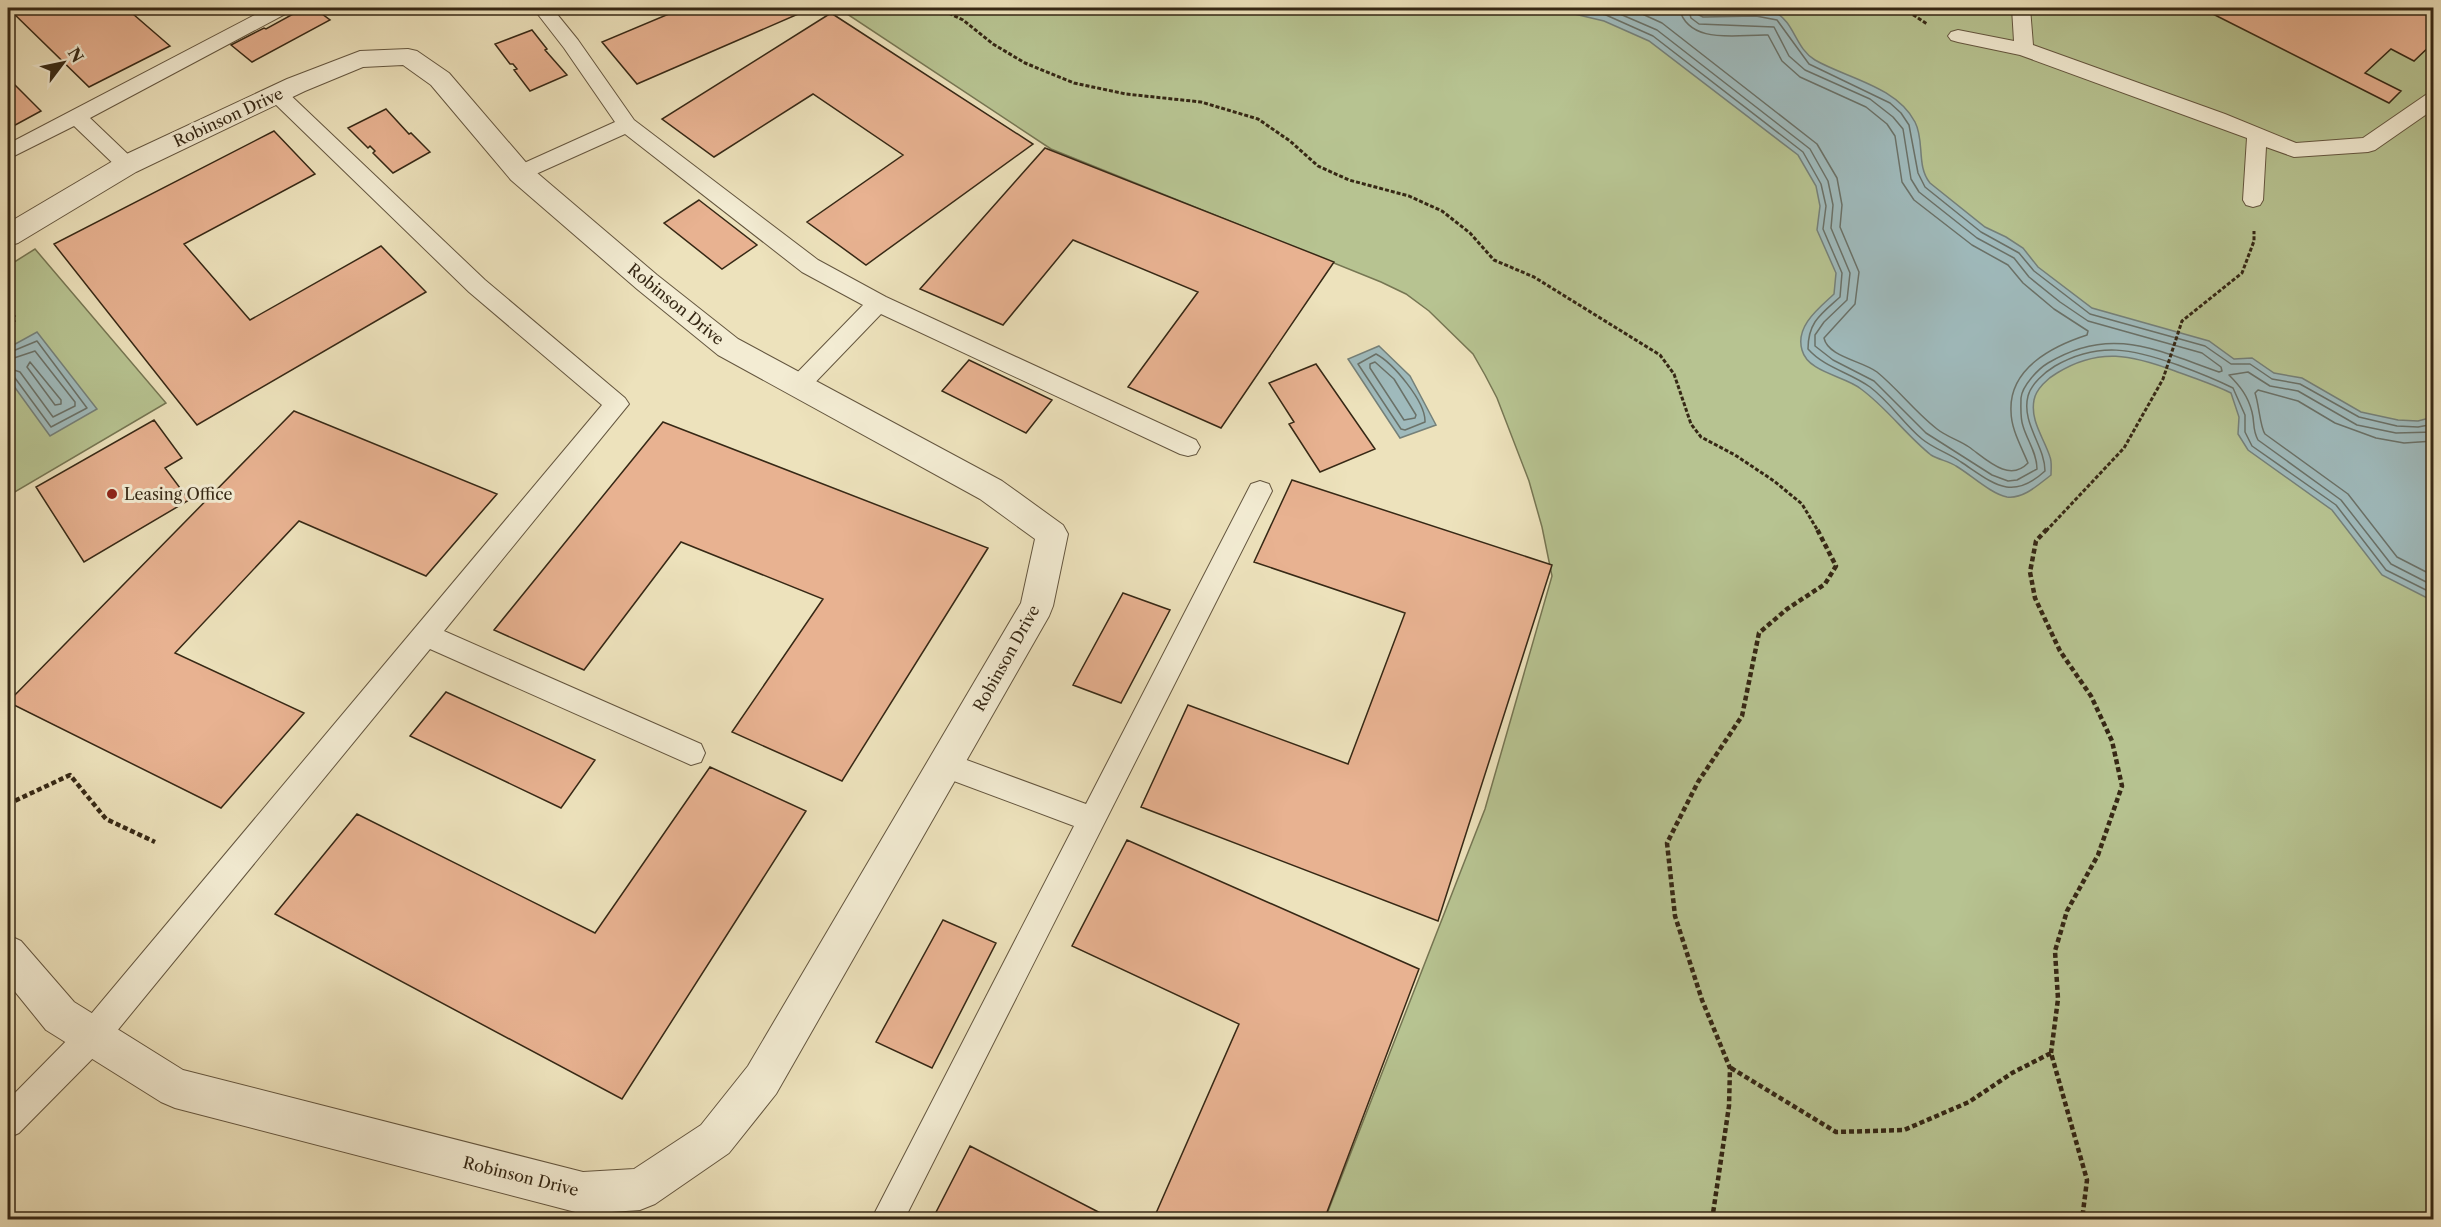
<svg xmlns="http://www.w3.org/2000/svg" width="2441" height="1227" viewBox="0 0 2441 1227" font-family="'Libre Caslon Text',serif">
<rect width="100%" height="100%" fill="#ede2bc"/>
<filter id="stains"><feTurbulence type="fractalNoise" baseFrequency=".00333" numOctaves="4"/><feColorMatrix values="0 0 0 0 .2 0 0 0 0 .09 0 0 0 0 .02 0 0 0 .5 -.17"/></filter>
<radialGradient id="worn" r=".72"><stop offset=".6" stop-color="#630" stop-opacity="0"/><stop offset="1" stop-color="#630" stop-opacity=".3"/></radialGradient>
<path fill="#b7c391" stroke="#767653" stroke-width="1.5" d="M838,8H2433V1219H1325L1485,809L1552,576L1542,527L1529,481L1497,398L1485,375L1473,354L1429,311L1406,294L1381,282L1051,149Z
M35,249L166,403L8,496V266Z"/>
<path fill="#9fbabc" stroke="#758079" stroke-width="1.5" d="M1549,8H1685L1705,11L1775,12C1795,23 1795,48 1815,60C1846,78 1896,86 1915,122C1925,141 1916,166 1930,183L1985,227L2006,237L2023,248L2038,267L2092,308L2209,341L2234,359L2252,358L2274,373L2302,378L2361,412L2398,420L2418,421L2433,417V601L2382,575L2332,510L2248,450L2238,434L2239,417L2231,393C2213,384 2194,378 2175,371C2132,355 2099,347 2057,373C2048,378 2036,389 2034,400C2030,421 2044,438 2050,457C2052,462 2051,469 2051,475C2039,484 2024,499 2007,497C1991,494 1970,474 1956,466C1949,461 1939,460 1931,455C1906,435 1887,408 1861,389C1846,376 1808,373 1802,350C1795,326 1819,308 1834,294L1836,273L1817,230L1820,206L1816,186L1798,155L1649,41L1604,21Z
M37,332L97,409L50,436L8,378V348Z
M1379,346L1410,376L1436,425L1400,438L1348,359Z"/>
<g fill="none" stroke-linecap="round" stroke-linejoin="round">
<path stroke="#6a7168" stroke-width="1.5" d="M1577,8L1606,15L1653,36L1803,152L1821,184L1826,206L1823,229L1842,273L1840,297C1821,314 1808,322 1808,349C1825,368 1849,372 1870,387C1890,402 1903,423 1922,439C1934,449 1949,453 1961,462C1993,483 2011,502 2045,471C2045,446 2021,423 2028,396C2031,384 2045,372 2055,366C2099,341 2133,349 2178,365C2197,372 2215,379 2233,388L2245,415V432L2252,446L2336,505L2386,570L2434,594
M1606,8L1657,30L1810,149L1828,181L1833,205L1831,228L1850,273L1847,300L1824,322L1815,335V346L1833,360L1874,381L1926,433L1992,475L2008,481L2017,480L2037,469C2037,453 2027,440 2023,426C2020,418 2021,406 2021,398C2022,386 2038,369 2048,363C2111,325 2156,350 2219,372L2222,371L2221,367L2202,353L2088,321L2060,302L2029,277L2014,258L1977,238L1919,192L1911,179L1903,129L1893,117L1870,99L1805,70L1789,56L1774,27L1699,24L1691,18L1688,8
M1629,8L1662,23L1817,144L1837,178L1842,205L1840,227L1859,272L1855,304L1824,338C1828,357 1863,361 1877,372C1898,389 1915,412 1937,429C1947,437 1959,440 1969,447C1986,459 2009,483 2028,463C2021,446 2011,429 2011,411C2009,368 2053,346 2087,335L2088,331L2054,309L2023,283L2008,265L1972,245L1914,200L1902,182L1895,136L1887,124L1866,107L1800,77L1782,61L1768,35C1738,34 1689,46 1679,8
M1695,8L1697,14L1703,17L1756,16L1777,20L1809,64L1890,103L1901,113L1909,125L1918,173L1925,187L1981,232L2019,253L2034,271L2090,314L2205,346L2231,364H2250L2272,379L2300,384L2359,417L2397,426L2418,427L2434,424
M8,353L37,341L87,408L51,427L15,378L8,375
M1376,354C1393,363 1426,402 1425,422L1405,430L1401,429L1358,364Z
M8,360L35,351L75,402V406L53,417L20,372L8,368
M30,362L61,400V404L55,405L27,367Z
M1375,362L1394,379L1416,415L1415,418L1404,420L1370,368V364Z
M2434,432L2396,433L2357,425L2298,391L2270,386L2248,372L2229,375C2240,386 2248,396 2252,412C2255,423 2252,429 2258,440L2341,500L2391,564L2434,586
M2434,441L2404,443L2376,438L2335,423L2298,401L2258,390L2255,393C2259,404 2260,427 2265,434L2348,494L2397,557L2434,576"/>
</g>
<path fill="#e8b291" stroke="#362815" stroke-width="1.5" d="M8,8H126L170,46L89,87Z
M304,8H314L330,20L252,62L231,45L264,28L266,29Z
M683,8H812L637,84L602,42Z
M2201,8H2434V42L2414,61L2391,49L2365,73L2401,91L2389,103Z
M831,13L1033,144L866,265L807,222L903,155L813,94L714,157L662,119Z
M532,30L547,49L545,50L567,75L530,91L514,70L517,69L513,64H510L495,44Z
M8,78L41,111L8,129Z
M386,109L409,134L411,133L430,152L393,173L373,153L375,151L370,146L368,148L348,128Z
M274,131L315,174L184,244L250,320L381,246L426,292L197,425L54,244Z
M1045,148L1334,262L1221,428L1128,387L1198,292L1073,240L1003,325L920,289Z
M699,200L757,245L722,269L664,223Z
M8,306L15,316L12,318L15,321L8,325Z
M969,360L1052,400L1026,433L942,391Z
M1316,364L1375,449L1320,472L1289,424L1294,422L1269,383Z
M294,411L497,494L426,576L299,521L175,653L304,713L221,808L8,702Z
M154,420L182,458L165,468L189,500L84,562L36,487Z
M663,422L988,548L842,781L732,732L823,599L681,542L584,670L494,630Z
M1292,480L1552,565L1438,921L1141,807L1188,705L1348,764L1405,613L1254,562Z
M1123,593L1170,610L1121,703L1073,685Z
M446,692L595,760L561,808L410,736Z
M710,767L806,811L622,1099L275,914L357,814L595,933Z
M1127,840L1419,969L1324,1220H1153L1239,1024L1072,946Z
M943,920L996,943L932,1068L876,1042Z
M970,1146L1114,1220H932Z"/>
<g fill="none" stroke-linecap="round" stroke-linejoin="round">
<g stroke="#64563f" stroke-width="2">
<path id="lane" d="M268,8H291L289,12L90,118L134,160L137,165L134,170L127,172L120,170L74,126L8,159V144Z
M533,8H552L578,40L634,120L818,260L886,297L1196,440L1200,447L1196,454L1188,456L1180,454L881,314L805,393L797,396L789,393L786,387L789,381L863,305L802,272L625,134L527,178L520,180L513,178L510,173L513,168L615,122L564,48Z
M2012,8H2030L2033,45L2225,114L2296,143L2363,138L2427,94L2434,92V109L2375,150L2368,152L2294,157L2266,147L2263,200L2260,205L2253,207L2246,205L2243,200L2247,138L2020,55L1958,42L1951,40L1948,36L1951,32L1958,30L2014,41Z
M277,87L284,89L485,280L625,398L629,404L444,631L701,744L705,753L701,762L691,765L430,649L103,1048L19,1133L8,1138V1100L81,1026L602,405L469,292L270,99L267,94L270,89Z
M1260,481L1269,484L1272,491L904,1220H871L1074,826L935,774L931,765L935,756L945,752L1086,804L1251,484Z"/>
</g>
<g stroke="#64563f" stroke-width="2">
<path id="street" d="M408,49L417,51L449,73L529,166L657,275L738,339L1002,481L1063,525L1068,534L1053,606L1049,616L776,1094L729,1153L655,1204L640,1210L583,1214L175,1108L161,1102L46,1030L8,983V935L21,941L74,1002L183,1070L583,1172L634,1169L701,1125L748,1066L1021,603L1035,539L980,499L718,355L637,289L511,180L431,85L403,65L363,67L305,91L136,172L18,243L8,246V223L118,158L287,79L360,51Z"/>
</g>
<path stroke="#362815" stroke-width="3" stroke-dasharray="4 2" stroke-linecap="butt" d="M938,8L963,20L993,44L1025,63L1074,83L1126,94L1201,102L1258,119L1290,141L1318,166L1349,180L1409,196L1442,211L1470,233L1494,260L1534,277L1660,355L1674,374L1691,424L1701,437L1735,455L1774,481L1802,504L1818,531
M1903,8L1927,24
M2046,531L2124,448L2163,379L2182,321L2242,273L2254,241V231"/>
<path stroke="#362815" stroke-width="4.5" stroke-dasharray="5 3" stroke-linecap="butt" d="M2047,529L2036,541L2030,572L2035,598L2060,651L2091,696L2112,741L2122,786L2098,855L2067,911L2055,951L2058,999L2051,1053
M8,804L70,775L106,819L155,842
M1731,1068L1836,1132L1904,1130L1969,1102L2012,1073L2051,1053L2087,1180L2082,1220
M1712,1220L1729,1106L1730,1068L1702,1000L1675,916L1667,843L1698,782L1742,716L1759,633L1787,609L1825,584L1836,566L1817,529"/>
<use href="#lane" fill="#f3ecd3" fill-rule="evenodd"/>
<use href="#street" fill="#f3ecd3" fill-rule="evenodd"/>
</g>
<circle fill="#8f2418" stroke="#f3ecd3" stroke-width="2" cx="112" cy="494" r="6"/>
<g text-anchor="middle" stroke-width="6" stroke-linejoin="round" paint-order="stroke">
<g font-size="16" fill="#362815" stroke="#f3ecd3">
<text transform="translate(228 117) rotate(-25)" y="6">Robinson Drive</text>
<text transform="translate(676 304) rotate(39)" y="6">Robinson Drive</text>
<text transform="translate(1006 658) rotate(-61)" y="6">Robinson Drive</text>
<text transform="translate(521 1176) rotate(14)" y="6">Robinson Drive</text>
</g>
<g font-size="16" fill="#362815" stroke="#f3ecd3" text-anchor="start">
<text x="124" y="500">Leasing Office</text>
</g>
</g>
<rect width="2441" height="1227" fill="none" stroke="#ede2bc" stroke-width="30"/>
<rect x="9" y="9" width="2423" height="1209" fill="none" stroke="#362815" stroke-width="3"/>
<rect x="15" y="15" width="2411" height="1197" fill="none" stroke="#362815" stroke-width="1.5"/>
<g transform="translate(63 63) rotate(58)" stroke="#f3ecd3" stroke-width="4.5" paint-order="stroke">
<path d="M0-4.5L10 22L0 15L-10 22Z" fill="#362815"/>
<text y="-9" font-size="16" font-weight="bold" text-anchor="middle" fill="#362815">N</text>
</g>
<rect width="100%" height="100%" filter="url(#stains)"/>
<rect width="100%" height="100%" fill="url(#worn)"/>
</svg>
